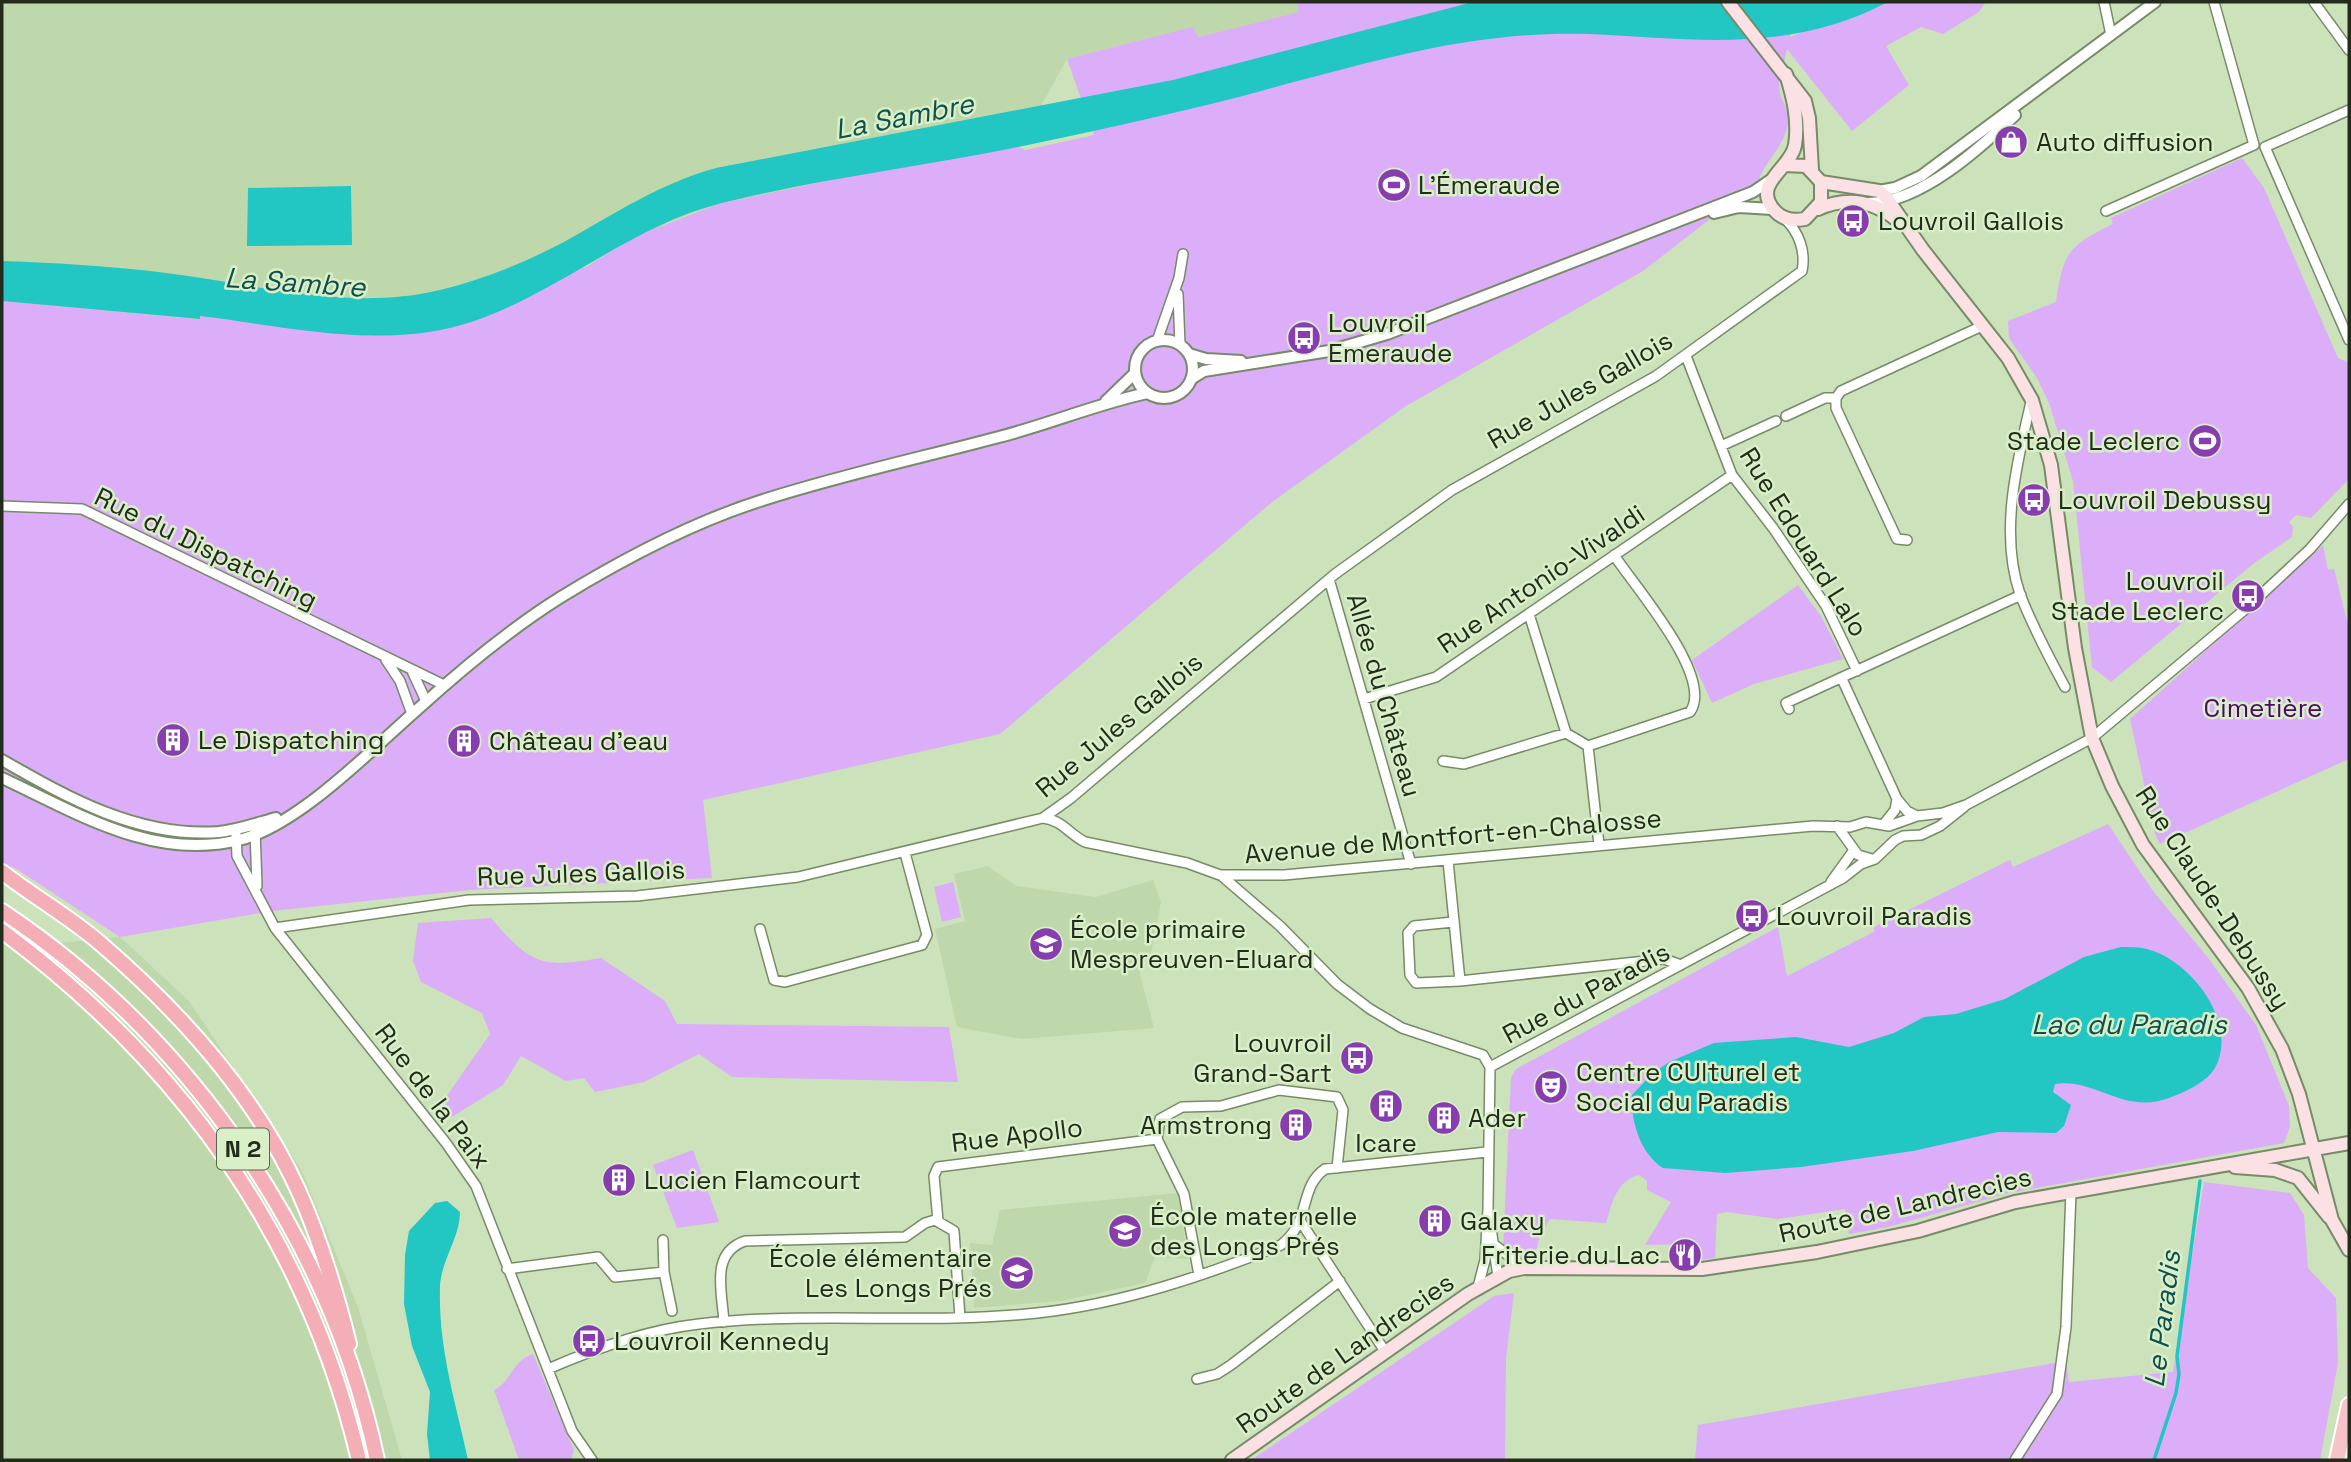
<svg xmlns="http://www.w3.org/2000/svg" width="2351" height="1462" viewBox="0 0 2351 1462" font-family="'Space Grotesk',sans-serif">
<rect width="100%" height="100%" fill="#cbe2bb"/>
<path fill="#bed8ab" d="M2,2H1297L1300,12L1198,37L1193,28L1067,59L1018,147L850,176L718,204L669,222L501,309L200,316V319L2,301Z
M988,866L1016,886L1096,897L1153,880L1161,902L1150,958L1141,962L1140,974L1154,1028L1021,1039L957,1027L935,929L965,921L954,874Z
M120,937L189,1001L301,1169L358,1307L402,1460H2V939L37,945Z
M1178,1193L1188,1259L1155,1257L1145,1283L1061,1301L974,1308L970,1243L992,1245L1000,1210Z"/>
<path fill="#dcadf8" d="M1297,2H1715L1744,40L1759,2H1774L1795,13L1790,37L1877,2H1986L1979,12L1943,34L1921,27L1886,46L1909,85L1852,131L1787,49C1785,61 1779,76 1779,87C1780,101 1790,108 1788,124C1783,149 1763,163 1759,181L1643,271L1406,406L1272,502L1000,734L703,800L712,878L470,890L272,911L120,937L15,868L2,864V301L196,319L200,316L369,336L586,267L636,236L718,204L850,176L1018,147L1025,150L1094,135L1067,59L1193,27L1198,37L1299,12Z
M2242,158L2264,188L2338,358L2349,363V479L2311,518L2296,515L2289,522L2293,527L2292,537L2253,564L2111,682L2092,667L2073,481L2049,403L2037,378L2009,338L2008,321L2056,302C2063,253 2068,246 2113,224L2111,218Z
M2323,545L2328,570L2334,569L2349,629V759L2160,844L2155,834L2130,719Z
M1798,585L1821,616L1843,659L1754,684L1712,703L1692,660Z
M2108,824L2153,891L2209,959L2256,1025L2289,1106L2290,1127L2284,1143L2009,1193L1888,1227L1849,1234L1845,1209L1778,1219L1727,1212L1717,1214L1715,1258L1696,1260L1695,1244L1645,1245L1671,1202L1647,1190V1181L1639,1175C1616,1181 1612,1203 1606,1223L1550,1219L1540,1235L1534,1259H1523L1503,1249L1511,1078L1516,1069L1778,927L1787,976L1874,932V927L2010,860L2013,867Z
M953,882L961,917L942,922L934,887Z
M491,918C531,964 540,969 601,958L665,1001L677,1024L949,1027L958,1082L732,1077L699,1054L644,1082L595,1092L584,1078L566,1081L521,1056L503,1085L452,1117L444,1100L490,1034L482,1013L421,982L413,961L418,923Z
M693,1150L719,1222L677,1228L653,1165Z
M2204,1182L2290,1193L2304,1215L2308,1268L2336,1298L2338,1363L2320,1460H1695L1698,1425L2066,1361L2069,1382L2173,1372Z
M1514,1293L1506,1358L1505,1460H1251L1494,1296Z
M533,1354L574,1450L571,1460H519L494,1390C511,1382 513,1360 533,1354Z"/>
<path fill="#22c6c2" d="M1473,2H1888C1788,54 1696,39 1589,34C1535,32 1476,39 1423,50C1352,65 1282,86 1211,104C1149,119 1086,133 1023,146C923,167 821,178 722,203C628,226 554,298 461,325C377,349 285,326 200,316V319L2,301V261C57,263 112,266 166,273C256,284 349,312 440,290C482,280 526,262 564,242C614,214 661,183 716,168L1173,80Z
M351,186L352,245L247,246L248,188Z
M2121,947C2129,947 2139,947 2147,949C2190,960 2238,1021 2216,1066C2208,1082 2185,1092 2169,1098C2123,1115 2096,1078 2055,1084L2053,1092L2071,1105L2064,1126L2056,1133L1998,1132L1913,1151L1801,1167L1725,1173L1663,1168C1640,1153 1631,1122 1632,1095L1651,1075L1669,1062L1714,1043L1796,1037L1849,1047L1894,1033L1924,1017L1956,1014L2005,999L2084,957Z
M447,1201L460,1212C460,1237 442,1259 440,1285C438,1348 455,1399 468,1460H430L427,1434L430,1392L412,1346L404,1304L405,1255L409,1231L435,1203Z"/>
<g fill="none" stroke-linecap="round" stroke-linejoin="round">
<path stroke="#22c6c2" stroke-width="3.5" d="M2154,1460L2176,1393L2179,1374L2177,1356L2200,1181"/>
<g stroke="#768b67" stroke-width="12">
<path id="minor" d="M2104,2L2111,35
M2214,2L2254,145
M2314,2L2349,50
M2265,147L2349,340
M2265,147L2349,110
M2106,211L2254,145
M1178,294L1180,345
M1157,341L1179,278L1183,254
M1686,356L1732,475L1773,528L1826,606L1857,671
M2031,402C2017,462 1999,533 2020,594C2032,626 2049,657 2065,687
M1786,416L1825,398H1836
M1721,446L1776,421
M2,506L82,509L444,685
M1907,540L1897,539L1836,408V398L1841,391L1982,326
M1329,579L1411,864
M1529,614L1566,733
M386,660L400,681L412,714
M412,671L426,701
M1842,679L1897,799L1907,811L1917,816
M1364,699L1436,677L1732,475
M1789,709L1786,703L2021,595
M1588,746L1690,712C1715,677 1634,586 1614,555
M1588,746L1599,845
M1443,761L1464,764L1566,733L1588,746
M1043,818C1062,820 1069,834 1085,842L1187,863L1220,875H1284L1813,826L1850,827L1866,822L1889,826L1917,816L1943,813L1966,805L2092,738L2249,606L2310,549L2349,504
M1883,825L1895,810L1897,799
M1837,826L1858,855L1872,859
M255,830L257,886
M236,834L237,856L275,928L446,1143L476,1186L572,1431L592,1460
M1448,861L1460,981
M1223,877L1280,926L1337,984L1370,1009L1402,1028L1483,1055L1490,1067
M1831,882L1854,850
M1453,922L1414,926L1408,933L1410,975L1416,983L1460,981L1664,959L1681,965
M275,928L469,900L637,896L798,877L1043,818L1071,798L1335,574L1452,490L1656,376L1802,271C1806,252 1799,232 1785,219
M760,929L774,980L785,982L922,945L927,935L905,853
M1490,1067L1843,878L1861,864L1875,859L1895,840L1903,836L1921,835L1940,826L1964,807
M938,1221L934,1176L938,1167L1157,1139
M1490,1221L1498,1277
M1301,1222L1386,1353
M663,1240L664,1272L672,1311
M1496,1246L1524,1268
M507,1269L598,1257L615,1277L664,1272
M1199,1275L1184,1194L1157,1139L1160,1119L1182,1107L1221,1106L1279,1090L1337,1097L1343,1110L1337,1168
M1478,1287L1485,1260L1488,1209L1490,1067
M724,1322C722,1291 710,1253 745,1241L905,1237L925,1223L935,1220L954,1231L960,1318
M548,1369C596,1348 646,1330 699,1324C811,1311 925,1325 1037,1313C1121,1304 1204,1276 1281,1245C1312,1221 1298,1188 1325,1169L1487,1152
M1197,1379L1217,1374L1231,1365L1340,1281
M2015,1460L2057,1394L2066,1327L2071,1191"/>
</g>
<g stroke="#768b67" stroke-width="14">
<path id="tertiary" d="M1879,191L1895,188L1921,176L2155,2
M1870,203C1921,202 1979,149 2015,115
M1714,213L1739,207L1772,209
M1135 369a29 29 0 1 1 58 0a29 29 0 1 1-58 0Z
M1189,354L1206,359L1241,361
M1191,379L1204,371L1329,351L1387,334L1753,192L1769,181
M1106,401L1135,373
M2,760C68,798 139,838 219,832C238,830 257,823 276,818
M2,778C77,813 153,861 239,840C298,826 373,748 419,708C463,668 510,629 561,597C623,559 693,522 763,500C841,475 920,458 999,437C1049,424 1097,404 1147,393"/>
</g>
<g stroke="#768b67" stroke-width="16">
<path id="secondary" d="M1728,2L1805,101L1809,118L1812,170
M1784,165L1806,166L1821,182V202L1805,219C1794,221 1783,220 1775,211C1750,184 1791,169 1795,145C1799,120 1793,97 1786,74
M1821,182L1879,191L1886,197L1923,250L2008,358L2032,400L2051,465L2075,648L2092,738L2112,786L2143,845L2248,988L2282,1049L2299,1094L2332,1220L2349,1250
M1818,209C1847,196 1874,201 1898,221
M2235,1167L2275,1170L2298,1178L2329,1217
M1232,1460L1468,1294L1509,1271L1524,1268L1702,1269L1817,1252L1918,1231L2015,1202L2349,1143"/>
</g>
<g stroke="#fff" stroke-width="18">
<path id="primary" d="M2337,1460L2349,1405"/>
</g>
<g stroke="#fff" stroke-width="18">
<path id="trunk" d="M2,872C34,897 70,917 101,944C180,1012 256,1096 299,1192C321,1241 336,1292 349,1344
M2,911C190,1037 330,1238 377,1460
M2,931C182,1065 307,1240 359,1460"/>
</g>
<use href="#minor" stroke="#fff" stroke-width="9"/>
<use href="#tertiary" stroke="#fff" stroke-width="10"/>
<use href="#secondary" stroke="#fbe0e4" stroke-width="12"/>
<use href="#primary" stroke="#f7c2c8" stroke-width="14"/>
<use href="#trunk" stroke="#f4aeb6" stroke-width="14"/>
</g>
<defs>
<g id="shop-disc" transform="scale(1.75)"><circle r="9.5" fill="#883daf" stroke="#d8efc8"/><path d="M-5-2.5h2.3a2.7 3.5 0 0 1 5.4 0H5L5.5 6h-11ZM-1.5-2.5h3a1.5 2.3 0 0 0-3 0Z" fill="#fff"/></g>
<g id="stadium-disc" transform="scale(1.75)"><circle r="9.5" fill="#883daf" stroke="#d8efc8"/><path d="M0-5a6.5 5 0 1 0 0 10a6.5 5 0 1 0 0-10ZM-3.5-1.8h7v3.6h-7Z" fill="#fff"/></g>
<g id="bus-disc" transform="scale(1.75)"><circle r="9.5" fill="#883daf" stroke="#d8efc8"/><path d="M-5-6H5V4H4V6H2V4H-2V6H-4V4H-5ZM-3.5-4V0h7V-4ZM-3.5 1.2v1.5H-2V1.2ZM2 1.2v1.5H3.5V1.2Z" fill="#fff"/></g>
<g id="building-disc" transform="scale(1.75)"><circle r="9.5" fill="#883daf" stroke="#d8efc8"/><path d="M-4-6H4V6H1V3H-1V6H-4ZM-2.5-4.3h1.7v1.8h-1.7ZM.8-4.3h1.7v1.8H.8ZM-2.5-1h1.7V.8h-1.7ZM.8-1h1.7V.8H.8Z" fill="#fff"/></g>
<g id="school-disc" transform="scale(1.75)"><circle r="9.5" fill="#883daf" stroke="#d8efc8"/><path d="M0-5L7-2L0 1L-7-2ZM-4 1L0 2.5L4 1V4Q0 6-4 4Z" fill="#fff"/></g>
<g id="theatre-disc" transform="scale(1.75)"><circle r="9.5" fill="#883daf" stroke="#d8efc8"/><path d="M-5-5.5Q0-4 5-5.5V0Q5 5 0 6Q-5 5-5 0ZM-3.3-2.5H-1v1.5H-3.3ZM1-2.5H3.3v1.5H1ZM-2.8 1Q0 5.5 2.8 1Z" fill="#fff"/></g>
<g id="restaurant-disc" transform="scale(1.75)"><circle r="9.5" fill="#883daf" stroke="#d8efc8"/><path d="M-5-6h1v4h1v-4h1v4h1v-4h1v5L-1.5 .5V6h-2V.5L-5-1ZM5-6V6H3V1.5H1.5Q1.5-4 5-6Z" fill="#fff"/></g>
</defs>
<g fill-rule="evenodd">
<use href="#shop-disc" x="2011" y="142"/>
<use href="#stadium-disc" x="1394" y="185"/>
<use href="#bus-disc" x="1853" y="221"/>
<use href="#bus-disc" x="1304" y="338"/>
<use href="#stadium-disc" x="2205" y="441"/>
<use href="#bus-disc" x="2034" y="500"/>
<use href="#bus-disc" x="2248" y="596"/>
<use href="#building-disc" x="173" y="740"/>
<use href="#building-disc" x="464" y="741"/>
<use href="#bus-disc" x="1752" y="916"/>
<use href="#school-disc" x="1046" y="944"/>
<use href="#bus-disc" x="1357" y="1058"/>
<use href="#theatre-disc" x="1551" y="1087"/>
<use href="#building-disc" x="1386" y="1106"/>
<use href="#building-disc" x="1444" y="1118"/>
<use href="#building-disc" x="1296" y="1125"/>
<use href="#building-disc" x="619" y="1180"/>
<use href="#building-disc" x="1435" y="1221"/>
<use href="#school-disc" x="1125" y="1231"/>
<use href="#restaurant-disc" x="1685" y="1255"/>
<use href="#school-disc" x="1017" y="1273"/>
<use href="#bus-disc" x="589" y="1341"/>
</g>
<g text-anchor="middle" stroke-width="5" stroke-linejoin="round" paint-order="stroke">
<rect fill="#d8efc8" stroke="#596650" stroke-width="2" x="217" y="1128.5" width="52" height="41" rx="5"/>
<g font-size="24" font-weight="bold" fill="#232b1c">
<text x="243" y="1157">N 2</text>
</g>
<g font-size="26" fill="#232b1c" stroke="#d8efc8" text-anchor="start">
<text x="2036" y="151">Auto diffusion</text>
<text x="1418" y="194">L'Émeraude</text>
<text x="1878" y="230">Louvroil Gallois</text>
<text x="1328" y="332">Louvroil<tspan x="1328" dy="30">Emeraude</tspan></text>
<text x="2180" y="450" text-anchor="end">Stade Leclerc</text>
<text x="2058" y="509">Louvroil Debussy</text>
<text x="2224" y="590" text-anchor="end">Louvroil<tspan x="2224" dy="30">Stade Leclerc</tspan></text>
<text x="198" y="749">Le Dispatching</text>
<text x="489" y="750">Château d'eau</text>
<text x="1776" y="925">Louvroil Paradis</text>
<text x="1070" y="938">École primaire<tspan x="1070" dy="30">Mespreuven-Eluard</tspan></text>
<text x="1332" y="1052" text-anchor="end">Louvroil<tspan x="1332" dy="30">Grand-Sart</tspan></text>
<text x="1576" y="1081">Centre CUlturel et<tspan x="1576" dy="30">Social du Paradis</tspan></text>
<text x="1468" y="1127">Ader</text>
<text x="1272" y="1134" text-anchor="end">Armstrong</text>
<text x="1386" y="1152" text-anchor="middle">Icare</text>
<text x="644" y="1189">Lucien Flamcourt</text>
<text x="1150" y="1225">École maternelle<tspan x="1150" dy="30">des Longs Prés</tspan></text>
<text x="1460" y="1230">Galaxy</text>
<text x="1660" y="1264" text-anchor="end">Friterie du Lac</text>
<text x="992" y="1267" text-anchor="end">École élémentaire<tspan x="992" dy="30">Les Longs Prés</tspan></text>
<text x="614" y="1350">Louvroil Kennedy</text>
</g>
<g font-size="26" fill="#232b1c" stroke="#d8efc8">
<text transform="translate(1580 390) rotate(-30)" y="9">Rue Jules Gallois</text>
<text transform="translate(1804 542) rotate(58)" y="9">Rue Edouard Lalo</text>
<text transform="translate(206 548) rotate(26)" y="9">Rue du Dispatching</text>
<text transform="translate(1541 579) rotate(-34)" y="9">Rue Antonio-Vivaldi</text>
<text transform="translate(1384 695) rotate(74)" y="9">Allée du Château</text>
<text transform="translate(1119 725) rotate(-40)" y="9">Rue Jules Gallois</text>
<text transform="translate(1453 836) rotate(-5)" y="9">Avenue de Montfort-en-Chalosse</text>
<text transform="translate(581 873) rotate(-2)" y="9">Rue Jules Gallois</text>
<text transform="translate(2213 898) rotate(57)" y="9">Rue Claude-Debussy</text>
<text transform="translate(1586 993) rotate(-28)" y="9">Rue du Paradis</text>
<text transform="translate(433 1096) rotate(53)" y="9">Rue de la Paix</text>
<text transform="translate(1017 1135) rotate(-7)" y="9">Rue Apollo</text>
<text transform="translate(1905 1205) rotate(-13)" y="9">Route de Landrecies</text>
<text transform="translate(1345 1353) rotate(-35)" y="9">Route de Landrecies</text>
</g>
<g font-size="26" fill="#4d0669" stroke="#d8efc8">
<text x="2263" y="717">Cimetière</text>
</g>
<g font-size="28" font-style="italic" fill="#0f4f4e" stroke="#d8efc8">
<text transform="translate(904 116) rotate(-11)" y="10">La Sambre</text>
<text transform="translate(295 282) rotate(4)" y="10">La Sambre</text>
<text x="2129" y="1034">Lac du Paradis</text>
<text transform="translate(2162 1319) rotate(-83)" y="10">Le Paradis</text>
</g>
</g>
<rect width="2351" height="1462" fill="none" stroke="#232b1c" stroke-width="7"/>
</svg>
